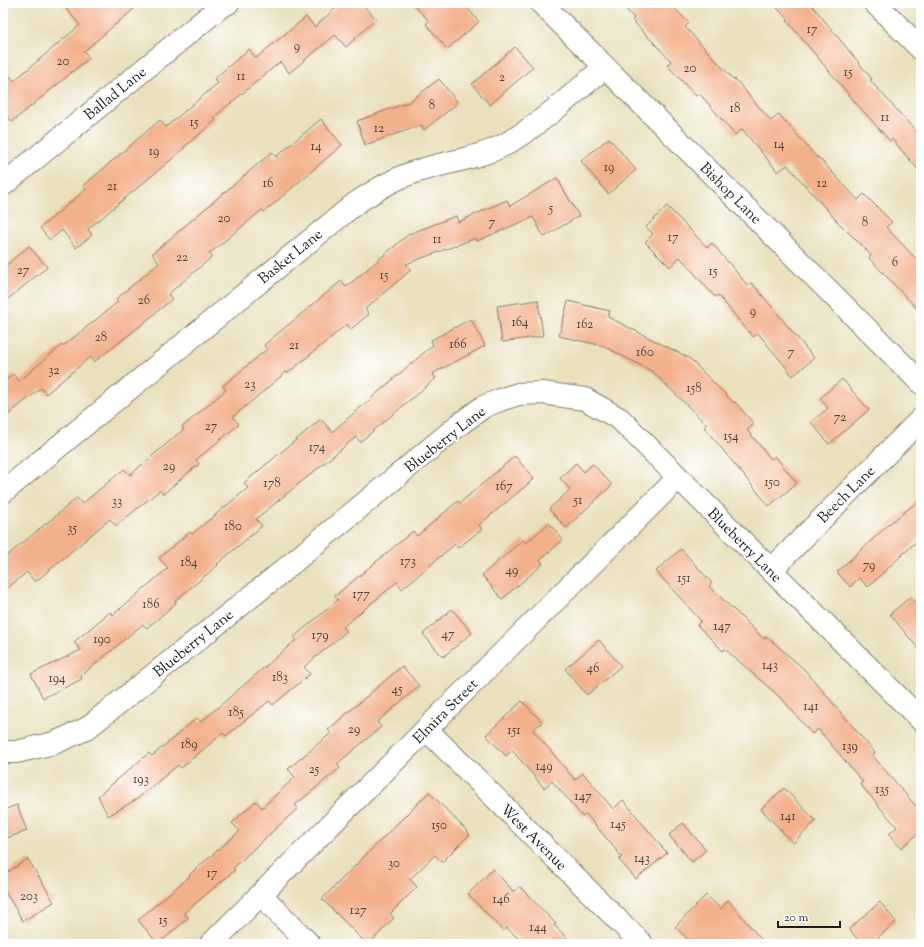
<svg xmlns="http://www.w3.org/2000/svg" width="924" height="947" viewBox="0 0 924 947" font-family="'Sorts Mill Goudy',serif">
<rect width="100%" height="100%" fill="#fff"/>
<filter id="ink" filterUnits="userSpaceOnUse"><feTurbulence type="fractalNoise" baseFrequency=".025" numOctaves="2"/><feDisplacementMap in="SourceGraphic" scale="8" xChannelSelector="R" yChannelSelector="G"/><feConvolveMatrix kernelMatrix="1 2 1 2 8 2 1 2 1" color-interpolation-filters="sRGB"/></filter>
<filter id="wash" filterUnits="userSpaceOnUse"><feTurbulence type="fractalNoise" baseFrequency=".012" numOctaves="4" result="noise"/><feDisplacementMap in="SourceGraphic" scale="16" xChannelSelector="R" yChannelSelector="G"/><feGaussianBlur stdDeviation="0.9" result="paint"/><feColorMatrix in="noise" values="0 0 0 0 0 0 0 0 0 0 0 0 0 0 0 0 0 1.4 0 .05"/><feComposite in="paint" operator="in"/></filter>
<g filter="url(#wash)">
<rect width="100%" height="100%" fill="#e9e0bc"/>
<g id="blocks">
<path fill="#f3b18b" d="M61,3H141L84,51L89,58L12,122L3,111V68L14,81L80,25Z
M341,3H361L376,19L346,47L335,35L289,73L280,62L214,117L216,120L183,148L184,149L88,229L92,235L76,248L62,230L50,240L40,228L86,189L83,186L160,120L166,127L218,83L214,79L249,49L256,58L306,17L315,27Z
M412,3H463L479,22L447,49L426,24L429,21Z
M620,3H669L689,23L685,27L734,80L735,79L771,121L779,114L817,158L818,157L858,200L864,194L892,222L886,227L921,264V313L869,258L871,255L837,221L787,165L778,172L742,129L735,135L699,93L696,96L667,65L671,61L632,20L634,18Z
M772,3H810L872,79L870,80L921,137V173L892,139L890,141L855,102L787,21L789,20Z
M515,47L533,67L490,105L472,84Z
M439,79L458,103L424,130L421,125L365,145L357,121L409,102Z
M321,119L342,145L264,212L262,210L209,254L212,257L168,294L172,299L139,327L94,362L90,357L46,394L41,388L3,419V383L13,374L19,381L62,345L63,346L118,302L116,299L159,263L152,254L272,152L276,157Z
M609,138L636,170L608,194L581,161Z
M557,178L579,216L544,237L533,217L477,241L476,238L406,264L411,270L365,309L369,314L351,329L347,324L288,373L286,372L233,417L239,424L196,460L199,464L163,494L160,490L116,526L110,519L35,582L27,572L3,592V559L77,498L82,504L124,469L130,475L184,429L182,427L226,390L223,386L267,349L264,345L341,281L346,287L409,234L456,216L458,222L507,200L510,206Z
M667,206L707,247L712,243L748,286L752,283L814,358L793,376L758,333L753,337L718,295L715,297L680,257L670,267L645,242L653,234L646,227Z
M29,246L47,267L3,303V268Z
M538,300L543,336L502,342L497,306Z
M568,301L610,311L608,317L689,358L734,403L735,402L754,424L747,430L771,459L775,456L797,483L769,506L704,427L707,425L653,372L604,346L559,336Z
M471,319L485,346L432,374L436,378L360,442L356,437L256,519L262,526L217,564L218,565L175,601L176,603L147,628L143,624L81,676L82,679L43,698L31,674L81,650L74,642L110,612L113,615L168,568L159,558L190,532L192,534L248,488L244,483L321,419L332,432L433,345L431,340Z
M842,379L869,410L829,444L811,422L828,408L820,398Z
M515,456L534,479L479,525L482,529L458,548L455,544L402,589L397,582L343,627L347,631L304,667L310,674L273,705L269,701L226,736L223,733L181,768L178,765L137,799L108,816L98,796L149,753L152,756L197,718L201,722L296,640L294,637L338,600L335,596L413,531L417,536L458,501L460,503Z
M576,463L584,472L593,464L612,485L566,528L549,509L570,490L560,478Z
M921,499V537L868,587L859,578L850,587L837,572L888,525Z
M549,523L563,540L540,560L543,564L502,599L482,575L523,540L526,543Z
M681,549L712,583L709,586L764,639L766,636L805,670L875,753L872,755L921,812V831L901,848L889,834L897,827L860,784L863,782L818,729L812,734L783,700L725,649L723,651L697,625L701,621L656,571Z
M910,597L921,610V652L890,614Z
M452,609L472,633L443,657L423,634Z
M599,640L621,666L587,695L565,669Z
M402,666L419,686L377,722L381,727L337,764L340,768L295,805L298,808L233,868L235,870L184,913L188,918L158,944L138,920L190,876L189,875L240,831L232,823L256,801L262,808L295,777L288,769L331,733L328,730Z
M522,701L542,722L533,730L575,780L583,773L613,809L623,800L667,853L636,879L619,860L622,857L586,814L583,817L552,781L544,788L512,750L506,756L486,735Z
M784,788L816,821L793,843L761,809Z
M429,792L470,834L442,862L435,855L410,879L417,887L390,914L394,918L369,944H367L322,899Z
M17,805L27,831L3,839V810Z
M683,823L706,850L692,862L669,835Z
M28,859L54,902L23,921L3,888V875Z
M493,869L514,892L520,887L556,924L554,925L573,944H524L507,928L503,931L468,894Z
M706,895L721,909L728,900L765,944H693L675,927Z
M880,902L896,922L870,944H862L849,929Z"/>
</g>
</g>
<g filter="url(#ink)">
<use href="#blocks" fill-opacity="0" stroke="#827e6c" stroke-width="1"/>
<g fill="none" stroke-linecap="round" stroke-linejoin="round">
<g stroke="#827e6c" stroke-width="24">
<path id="street" d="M541,3L921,383
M875,3L921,49
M3,185L219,8L228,3
M3,492L356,203C373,192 390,181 409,174C441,162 476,160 506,144C542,123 573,94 605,67
M771,570L921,419
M427,730L642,944
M3,752H16L54,743L86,729L273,579L460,424L483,407L500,400L518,394L542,393L585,399L620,419L921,720
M261,895L309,944
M211,944L678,478"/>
</g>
<use href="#street" stroke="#fff" stroke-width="22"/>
</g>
</g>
<g text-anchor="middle" stroke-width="3.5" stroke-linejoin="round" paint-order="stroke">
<g font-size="13" fill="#524138">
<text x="812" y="33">17</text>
<text x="297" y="50">9</text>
<text x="63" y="65">20</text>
<text x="690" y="72">20</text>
<text x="848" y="76">15</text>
<text x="241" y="80">11</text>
<text x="502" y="81">2</text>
<text x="432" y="109">8</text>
<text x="735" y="112">18</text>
<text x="885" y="121">11</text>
<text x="194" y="126">15</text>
<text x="379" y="132">12</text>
<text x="779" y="148">14</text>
<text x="316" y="150">14</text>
<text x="154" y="155">19</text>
<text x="609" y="171">19</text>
<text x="268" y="187">16</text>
<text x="822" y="187">12</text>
<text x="112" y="190">21</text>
<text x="551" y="212">5</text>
<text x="224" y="222">20</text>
<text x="492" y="226">7</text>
<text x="865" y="226">8</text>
<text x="673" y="241">17</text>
<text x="437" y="243">11</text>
<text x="182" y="261">22</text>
<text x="895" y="266">6</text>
<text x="23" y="274">27</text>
<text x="713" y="275">15</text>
<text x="384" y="279">15</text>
<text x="144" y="304">26</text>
<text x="753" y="315">9</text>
<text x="520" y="326">164</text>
<text x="585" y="328">162</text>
<text x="101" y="341">28</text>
<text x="458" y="348">166</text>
<text x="294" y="349">21</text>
<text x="645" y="356">160</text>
<text x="791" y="356">7</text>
<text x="54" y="374">32</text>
<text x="250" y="388">23</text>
<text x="694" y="392">158</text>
<text x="840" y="421">72</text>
<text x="211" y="430">27</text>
<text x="731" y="440">154</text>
<text x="317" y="451">174</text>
<text x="169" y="470">29</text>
<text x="772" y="486">150</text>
<text x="272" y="487">178</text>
<text x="504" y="490">167</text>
<text x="578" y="504">51</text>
<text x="117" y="505">33</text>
<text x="233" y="530">180</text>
<text x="72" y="532">35</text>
<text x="408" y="565">173</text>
<text x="189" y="566">184</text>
<text x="869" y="569">79</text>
<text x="512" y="574">49</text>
<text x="684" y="582">151</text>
<text x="361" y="598">177</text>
<text x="151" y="608">186</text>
<text x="722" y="630">147</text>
<text x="448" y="638">47</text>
<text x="320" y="639">179</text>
<text x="102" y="643">190</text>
<text x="770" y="669">143</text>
<text x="593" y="672">46</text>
<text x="280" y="681">183</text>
<text x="57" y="682">194</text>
<text x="397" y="693">45</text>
<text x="811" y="710">141</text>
<text x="236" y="716">185</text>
<text x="354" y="733">29</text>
<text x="514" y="734">151</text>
<text x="189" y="748">189</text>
<text x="850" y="750">139</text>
<text x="544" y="770">149</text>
<text x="314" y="773">25</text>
<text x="141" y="783">193</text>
<text x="882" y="793">135</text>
<text x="583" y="800">147</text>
<text x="788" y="820">141</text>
<text x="618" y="828">145</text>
<text x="439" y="829">150</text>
<text x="642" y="862">143</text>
<text x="394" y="867">30</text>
<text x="212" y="877">17</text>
<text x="29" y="900">203</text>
<text x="501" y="903">146</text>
<text x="358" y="914">127</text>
<text x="163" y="924">15</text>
<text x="538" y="931">144</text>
</g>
<g font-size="15" fill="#1c1c1c" stroke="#fff">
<text transform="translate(115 93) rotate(-39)" y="5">Ballad Lane</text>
<text transform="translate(731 193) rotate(45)" y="5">Bishop Lane</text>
<text transform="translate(290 256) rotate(-39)" y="5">Basket Lane</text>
<text transform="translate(445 439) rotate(-38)" y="5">Blueberry Lane</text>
<text transform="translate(846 494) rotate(-45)" y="5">Beech Lane</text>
<text transform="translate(745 545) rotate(45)" y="5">Blueberry Lane</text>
<text transform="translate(193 643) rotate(-39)" y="5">Blueberry Lane</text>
<text transform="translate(445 711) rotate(-45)" y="5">Elmira Street</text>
<text transform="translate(534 837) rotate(45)" y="5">West Avenue</text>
</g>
</g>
<rect width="924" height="947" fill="none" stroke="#fff" stroke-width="16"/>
<path d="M778 921v6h62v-6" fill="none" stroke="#1c1c1c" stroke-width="2"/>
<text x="784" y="921" font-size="12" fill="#1c1c1c" stroke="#ffffff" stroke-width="3" paint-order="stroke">20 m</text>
</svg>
